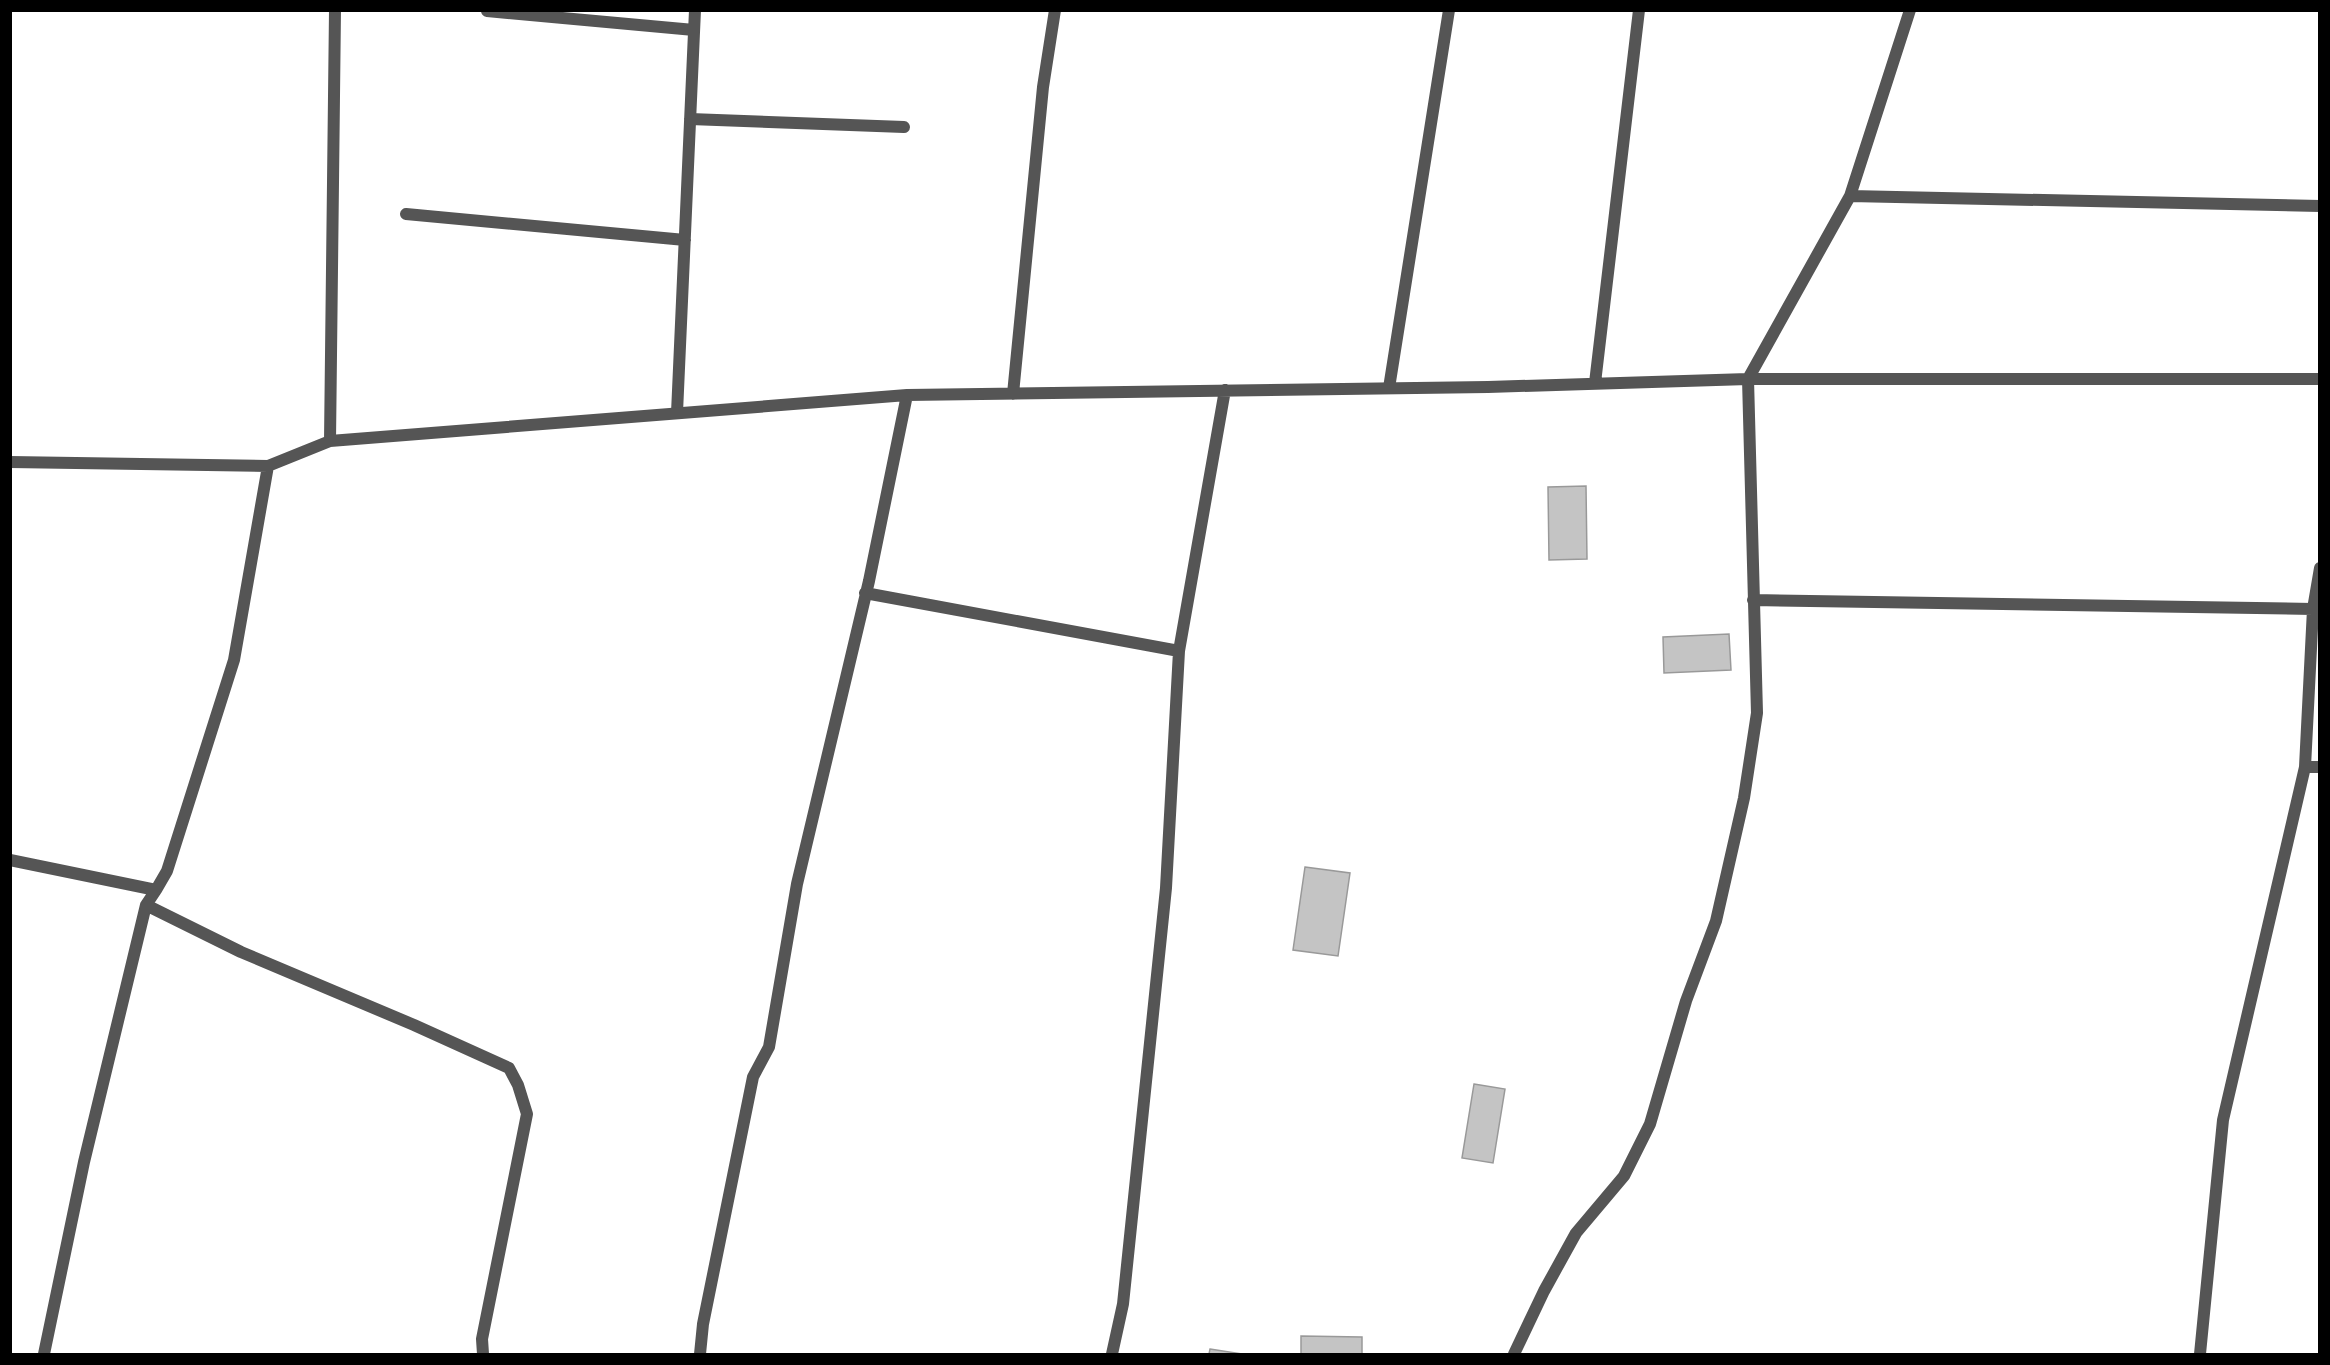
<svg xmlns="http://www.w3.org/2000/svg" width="2330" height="1365" viewBox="0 0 2330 1365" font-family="Barlow,sans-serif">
<rect width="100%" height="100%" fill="#fff"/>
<path fill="#c4c4c4" stroke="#999" stroke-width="1.5" d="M1586,486L1587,559L1549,560L1548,487Z
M1729,634L1731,670L1664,673L1663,637Z
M1305,867L1350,873L1338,956L1293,950Z
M1474,1084L1505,1089L1493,1163L1462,1158Z
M1301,1336L1362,1337V1354H1301Z
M1210,1349L1242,1354H1209Z"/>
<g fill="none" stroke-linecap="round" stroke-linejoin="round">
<path stroke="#555" stroke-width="12" d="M487,11L694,30
M690,119L904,127
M406,214L685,240
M677,413L695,10"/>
<path stroke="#555" stroke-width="12" d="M1850,196L2320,206
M1595,383L1639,10
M1389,388L1449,10
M1013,394L1043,87L1055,10
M330,441L335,10
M10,462L268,466L330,441L907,395L1488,387L1748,379H2320
M2320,568L2313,609L2305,767H2320
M865,593L1179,651
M1753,600L2313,609
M10,860L156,890L146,905L84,1162L44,1354
M156,890L167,871L234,660L268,466
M146,905L241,952L414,1025L509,1068L518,1085L527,1114L482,1339L483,1354
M700,1354L703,1324L753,1077L769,1047L797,884L869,581L907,395
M1112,1354L1123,1304L1166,888L1179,651L1225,390
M1514,1354L1544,1291L1576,1233L1624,1176L1650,1124L1686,1001L1716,921L1744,798L1757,713L1748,379L1850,196L1910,10
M2200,1354L2223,1120L2305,767"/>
</g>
<rect width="2330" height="1365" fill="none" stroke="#000000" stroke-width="24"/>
</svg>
